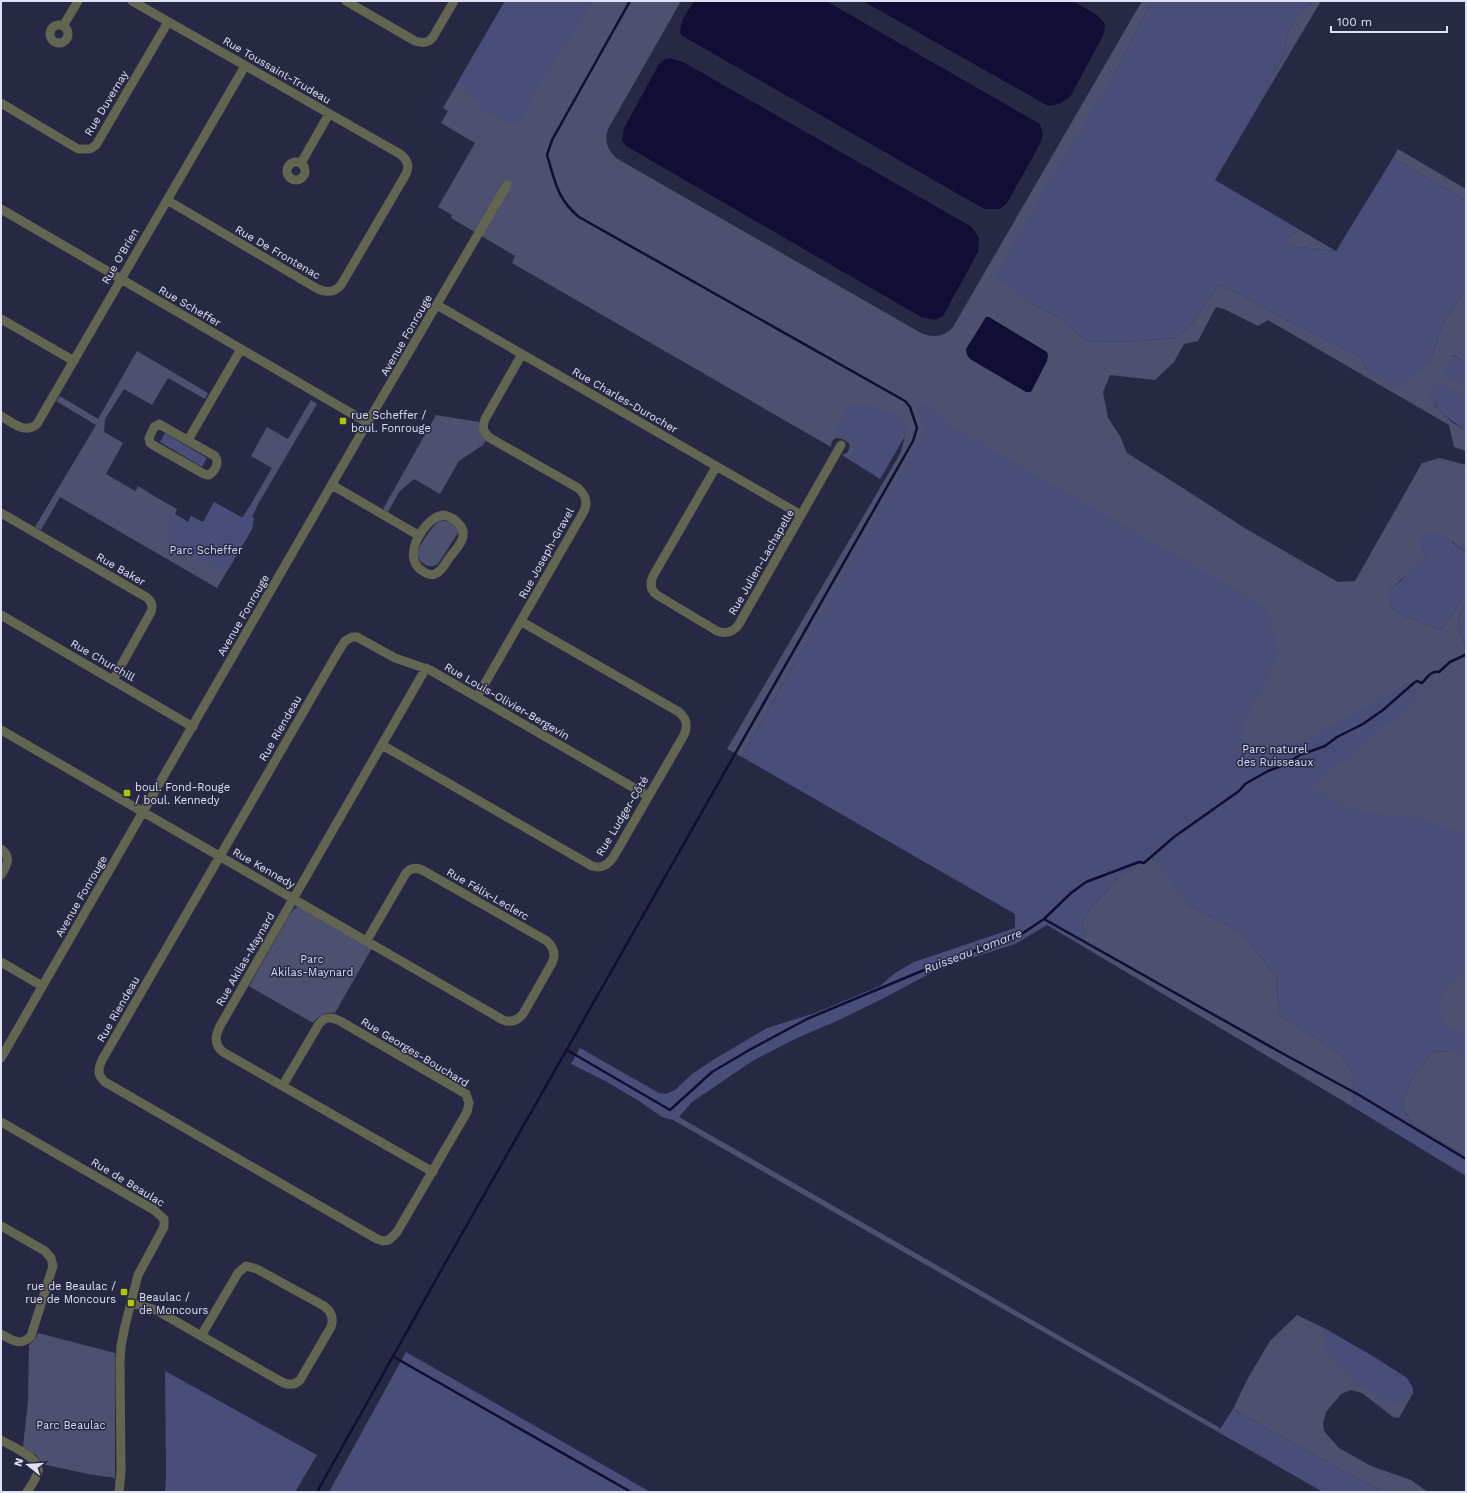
<svg xmlns="http://www.w3.org/2000/svg" width="1467" height="1493" viewBox="0 0 1467 1493" font-family="'Work Sans',sans-serif">
<rect width="100%" height="100%" fill="#272944"/>
<path fill="#4d506e" d="M505,1H681L608,129C604,141 607,149 616,158L921,333C934,338 944,337 953,327L1142,1H1152L1116,70L1032,304L1060,318L1084,339L1093,342L1138,341L1177,338L1192,323L1218,285L1232,290L1292,323L1360,357L1369,373L1429,365L1443,324L1466,287V362L1452,355L1444,377L1466,385V397L1434,405L1453,423L1466,430V451L1454,447L1449,425L1268,320L1258,326L1224,309L1216,307L1198,341L1184,344L1174,362L1155,380L1110,375L1103,392L1108,418L1120,436L1127,453L1186,490L1243,527L1338,582L1355,581L1422,463L1440,458L1466,465V550L1461,549L1452,541L1421,547L1425,554L1426,560C1411,567 1403,580 1390,589L1392,609L1404,616L1442,630L1462,599H1466V606L1460,611L1458,625L1466,649V1156L1412,1124L1402,1106L1411,1080L1422,1067L1430,1052L1453,1051L1174,885L1188,905L1241,932L1276,976L1279,1016L1299,1027L1342,1056L1354,1076L1353,1107L1074,941L1086,937L1082,924L1090,909L1121,875L1139,864L795,662L742,757L727,749L901,452L905,436L880,479L842,455L848,452L850,445C844,438 832,433 831,447L512,263L515,256L451,218L452,215L438,207L475,143L441,123L448,111L443,108Z
M1313,1H1321L1262,100L1272,76L1284,56L1288,33L1297,16Z
M1398,149L1466,189V200L1393,158Z
M1300,230L1336,251L1290,246L1284,241Z
M137,351L208,393L205,399L168,378L152,405L124,389L105,419L104,432L123,443L106,474L135,491L138,486L154,496L177,509L175,514L188,522L191,516L203,522L214,502L243,518L272,468L251,456L267,427L288,439L311,400L317,404L258,504L252,517L254,518L252,529L217,588L60,497L41,530L35,527C55,493 76,459 96,425L56,401L60,396L98,419Z
M436,415L479,422L480,433L486,441L483,445L459,461L440,494L414,479L399,492L388,512L383,509Z
M440,520L450,522L459,529L458,533L438,564C431,568 426,566 420,561C420,560 418,557 418,555C417,547 433,525 440,520Z
M297,907H300L372,948L335,1013C325,1012 319,1015 313,1023L249,986L290,914L294,909Z
M679,1117L1220,1428L1218,1432L673,1120Z
M1297,1315L1326,1329L1324,1345L1409,1395L1413,1388V1393L1399,1418L1393,1417L1362,1393L1351,1390L1341,1394L1326,1412L1323,1423L1324,1431L1339,1448L1371,1466L1411,1480L1428,1492H1384L1327,1462L1233,1409L1248,1378L1270,1341Z
M38,1333L115,1353V1478L88,1474L42,1464L37,1456L23,1447L28,1401L29,1345L35,1339Z"/>
<path fill="#494d78" d="M505,1H593L539,86L528,110L518,122L513,124H506L501,116L490,115L481,112V102L464,90L459,80Z
M1152,1H1313L1297,16L1288,33L1284,56L1272,76L1262,100L1215,180L1300,230L1284,241L1290,246L1336,251L1393,158L1466,200V287L1443,324L1429,365L1397,387L1369,373L1360,357L1292,323L1232,290L1218,285L1192,323L1177,338L1138,341L1093,342L1084,339L1060,318L1032,304L996,277L1043,191L1116,70Z
M1451,355L1466,362V385L1443,377Z
M1438,383L1466,397V430C1452,422 1439,412 1430,398L1433,387Z
M852,402L899,415L908,430L880,479L851,460L855,443L835,428Z
M916,403L931,404L948,425L1264,606L1275,634L1278,656L1263,688L1242,723V740L1257,749L1279,747L1310,738L1409,683L1419,699L1312,786C1332,799 1354,813 1379,814C1393,815 1405,815 1419,818C1435,822 1449,832 1466,832V971L1445,988L1438,1004L1446,1027L1466,1033V1057L1456,1051L1430,1052L1422,1067L1411,1080L1402,1106L1412,1124L1466,1156V1176L1353,1107L1354,1076L1342,1056L1299,1027L1279,1016L1276,976L1241,932L1188,905L1152,857L1121,875L1090,909L1082,924L1086,937L1074,941L1047,925L1015,944L942,967L884,998L839,1020L795,1039L754,1060L692,1102L679,1117L673,1120L662,1117L639,1101L607,1082L571,1064L580,1048L659,1093L666,1094L675,1090L692,1074L713,1060L767,1028L815,1013L880,986L895,973L914,962L1015,928V914L742,757L925,430Z
M165,433L207,458L202,467L160,442Z
M214,502L242,518L250,506L255,510L252,517L254,518L252,529L229,568H217L192,555L186,551L170,544L169,534L170,524L164,519L166,516L175,514L188,522L191,516L203,523Z
M1426,532H1439L1461,549L1466,551V599H1462L1442,630L1404,616L1392,609L1389,596L1390,589L1401,581L1408,572L1418,563L1426,560L1425,554L1421,547V537Z
M1466,606V649L1458,625L1460,611Z
M1326,1329L1376,1358L1407,1378L1413,1388C1410,1393 1407,1400 1402,1403C1385,1410 1328,1361 1324,1344C1323,1340 1325,1333 1326,1329Z
M406,1352L626,1478L650,1492H329Z
M165,1371L317,1455L295,1492H165L166,1475Z
M1233,1409L1327,1462L1384,1492H1323L1218,1432Z"/>
<path fill="#100e34" d="M694,1H826L1040,124L1043,134L1041,142L1007,203L1000,209H984L681,35C677,24 689,10 694,1Z
M863,1H1073L1097,15L1105,24L1104,34L1070,97L1059,104L1048,106Z
M670,58L683,62L972,227L979,238L978,252L943,316L935,320L921,317L626,146L622,140L624,128L659,64L664,60Z
M986,317H989L1047,352L1048,356L1047,361L1031,392H1026L970,359L967,355L966,349Z"/>
<g fill="none" stroke-linecap="round" stroke-linejoin="round">
<path stroke="#100e34" stroke-width="2.5" d="M1044,919L1280,1052L1359,1095L1466,1159
M567,1050L670,1110L712,1072L751,1049L807,1019L936,965L1023,933L1044,919L1071,893L1086,882L1139,862L1144,863L1174,837L1239,791L1245,784L1268,771L1284,765L1300,755L1325,746L1337,737L1363,724L1383,710L1415,682L1417,681L1422,683C1427,678 1431,670 1439,672L1450,662L1465,655
M394,1357L631,1492
M317,1492L447,1260L913,441L917,428L910,407L905,401L579,217C557,199 555,181 547,155L552,140L630,1"/>
<path stroke="#626651" stroke-width="9" d="M132,1L400,154C407,159 410,166 406,174L341,285C334,293 326,293 316,288L167,200
M346,1L415,41C422,43 428,44 433,37L454,1
M50 34a9 9 0 1 1 18 0a9 9 0 1 1-18 0Z
M63,26L78,1
M1,103L78,149H90L96,145L168,22
M287 171a9 9 0 1 1 18 0a9 9 0 1 1-18 0Z
M301,163L329,114
M1,209L368,423
M437,305L801,515
M1,319L74,361
M1,416C12,422 25,435 37,424L245,66
M159,424L215,456C220,463 215,471 209,475L204,474L153,445L150,443L149,438L154,427Z
M188,440L241,349
M716,467L653,576C650,583 650,590 657,595L717,631C726,634 733,633 739,624L841,445
M332,485L418,535
M1,513L146,597C152,601 153,606 151,612L113,680
M443,515C449,516 455,519 459,524C470,536 457,548 449,558C446,563 441,572 435,574C430,576 425,573 421,570C401,556 425,517 443,515Z
M1,615L193,727
M426,668L220,1026C215,1036 214,1045 223,1052L433,1172
M477,697L583,513C588,504 587,496 578,488L490,438C483,433 482,427 485,419L522,354
M1,730L503,1020C511,1023 518,1020 523,1014L552,963C556,955 554,948 547,941L424,871C417,867 411,867 406,873L367,940
M382,745L592,866C602,869 608,865 614,856L684,735C688,726 687,719 679,712L522,622
M1,849C12,857 7,865 1,875
M1,962L42,986
M1,1058L373,413L507,185
M283,1085L319,1024C325,1016 332,1017 340,1021L466,1094L469,1103L467,1112L397,1232L389,1240L383,1241L377,1239L105,1082C97,1075 98,1069 102,1060L338,652L345,641L352,637H357L395,658L430,670L648,796
M1,1122L154,1210L164,1219V1227L138,1275L125,1326L121,1346L120,1362L121,1472L119,1492
M1,1226L45,1251L51,1258L53,1266L31,1336C21,1347 11,1340 1,1334
M131,1303L156,1310L280,1381C287,1385 294,1386 300,1380L331,1327C334,1318 331,1311 324,1306L257,1269L246,1266L238,1273L201,1336
M1,1440C11,1446 41,1458 38,1472C36,1479 31,1486 27,1492"/>
</g>
<g fill="#b0c501" stroke="#272944" stroke-width="1.5">
<rect x="339" y="417" width="8" height="8" rx="2"/>
<rect x="123" y="789" width="8" height="8" rx="2"/>
<rect x="120" y="1288" width="8" height="8" rx="2"/>
<rect x="127" y="1299" width="8" height="8" rx="2"/>
</g>
<g text-anchor="middle" stroke-width="3" stroke-linejoin="round" paint-order="stroke">
<g font-size="11" fill="#dfe2f3" stroke="#272944">
<text transform="translate(277 70) rotate(30)" y="4">Rue Toussaint-Trudeau</text>
<text transform="translate(106 103) rotate(-59)" y="4">Rue Duvernay</text>
<text transform="translate(278 252) rotate(30)" y="4">Rue De Frontenac</text>
<text transform="translate(120 256) rotate(-60)" y="4">Rue O'Brien</text>
<text transform="translate(190 306) rotate(30)" y="4">Rue Scheffer</text>
<text transform="translate(406 335) rotate(-60)" y="4">Avenue Fonrouge</text>
<text transform="translate(625 400) rotate(30)" y="4">Rue Charles-Durocher</text>
<text transform="translate(546 553) rotate(-61)" y="4">Rue Joseph-Gravel</text>
<text transform="translate(761 562) rotate(-60)" y="4">Rue Julien-Lachapelle</text>
<text transform="translate(121 569) rotate(30)" y="4">Rue Baker</text>
<text transform="translate(243 615) rotate(-60)" y="4">Avenue Fonrouge</text>
<text transform="translate(103 660) rotate(30)" y="4">Rue Churchill</text>
<text transform="translate(507 701) rotate(30)" y="4">Rue Louis-Olivier-Bergevin</text>
<text transform="translate(280 728) rotate(-60)" y="4">Rue Riendeau</text>
<text transform="translate(622 816) rotate(-59)" y="4">Rue Ludger-Côté</text>
<text transform="translate(264 868) rotate(30)" y="4">Rue Kennedy</text>
<text transform="translate(488 894) rotate(30)" y="4">Rue Félix-Leclerc</text>
<text transform="translate(81 896) rotate(-60)" y="4">Avenue Fonrouge</text>
<text transform="translate(245 959) rotate(-60)" y="4">Rue Akilas-Maynard</text>
<text transform="translate(118 1009) rotate(-60)" y="4">Rue Riendeau</text>
<text transform="translate(415 1052) rotate(31)" y="4">Rue Georges-Bouchard</text>
<text transform="translate(128 1182) rotate(31)" y="4">Rue de Beaulac</text>
</g>
<g font-size="11" fill="#dfe2f3" stroke="#272944" text-anchor="start">
<text x="351" y="419">rue Scheffer /<tspan x="351" dy="13">boul. Fonrouge</tspan></text>
<text x="135" y="791">boul. Fond-Rouge<tspan x="135" dy="13">/ boul. Kennedy</tspan></text>
<text x="116" y="1290" text-anchor="end">rue de Beaulac /<tspan x="116" dy="13">rue de Moncours</tspan></text>
<text x="139" y="1301">Beaulac /<tspan x="139" dy="13">de Moncours</tspan></text>
</g>
<g font-size="11" fill="#d9ddfb" stroke="#272944">
<text x="206" y="554">Parc Scheffer</text>
<text x="1275" y="753">Parc naturel<tspan x="1275" dy="13">des Ruisseaux</tspan></text>
<text x="312" y="963">Parc<tspan x="312" dy="13">Akilas-Maynard</tspan></text>
<text x="71" y="1429">Parc Beaulac</text>
</g>
<g font-size="12" font-style="italic" fill="#d7dbf9" stroke="#272944">
<text transform="translate(973 951) rotate(-21)" y="4">Ruisseau Lamarre</text>
</g>
</g>
<rect width="1467" height="1493" fill="none" stroke="#dfe2f3" stroke-width="4"/>
<g transform="translate(28 1465) rotate(287)" stroke="#272944" stroke-width="3" paint-order="stroke">
<path d="M0-3L7 15L0 10L-7 15Z" fill="#dfe2f3"/>
<text y="-6" font-size="11" font-weight="bold" text-anchor="middle" fill="#dfe2f3">N</text>
</g>
<path d="M1331 26v6h116v-6" fill="none" stroke="#dfe2f3" stroke-width="2"/>
<text x="1337" y="26" font-size="12" fill="#dfe2f3" stroke="#272944" stroke-width="3" paint-order="stroke">100 m</text>
</svg>
